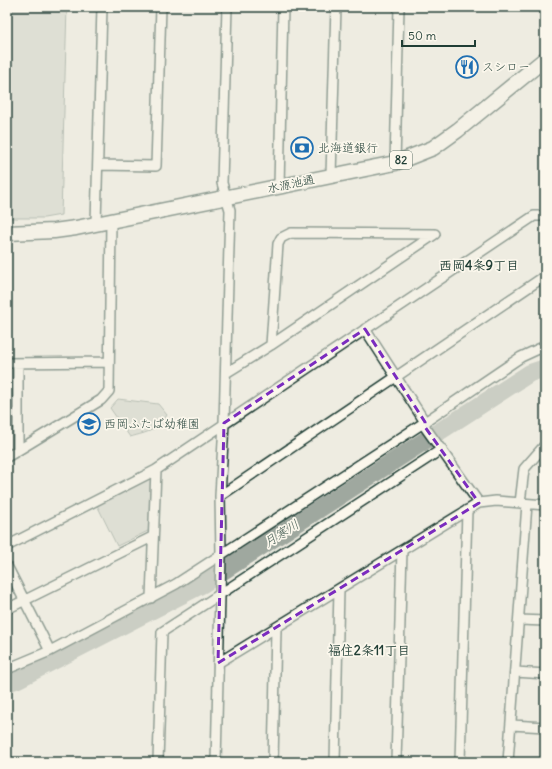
<svg xmlns="http://www.w3.org/2000/svg" width="552" height="769" viewBox="0 0 552 769" font-family="Delius,'Klee One',sans-serif">
<rect width="100%" height="100%" fill="#eeece1"/>
<filter id="ink" filterUnits="userSpaceOnUse"><feTurbulence type="fractalNoise" baseFrequency=".025" numOctaves="2"/><feDisplacementMap in="SourceGraphic" scale="8" xChannelSelector="R" yChannelSelector="G"/><feConvolveMatrix kernelMatrix="1 2 1 2 8 2 1 2 1" color-interpolation-filters="sRGB"/></filter>
<g filter="url(#ink)">
<path fill="#cbcfc4" stroke="#75867c" d="M7,7H67L61,215L44,218H7Z
M118,399L158,404L167,415C157,431 148,432 130,437L110,408Z
M153,474L152,529L117,546L97,505Z"/>
<g fill="none" stroke-linecap="round" stroke-linejoin="round">
<path stroke="#9fa89f" stroke-width="18" d="M7,683L18,679L203,584L530,373L545,368"/>
<g stroke="#1f3d34" stroke-width="12">
<path id="minor" d="M395,163L399,7
M99,165L156,166L161,7
M331,175L336,7
M279,186L283,7
M96,223L102,7
M365,329L425,422V427L479,503
M7,363L109,362
M18,364V450
M226,373L271,345L435,234L291,233L281,238L278,244L271,345
M7,457L101,400L109,391L111,220
M220,496L545,276
M520,503L524,469L545,445
M7,546L156,470L534,216H545
M7,566L50,651
M151,598L156,470
M7,609L152,537
M520,620L545,621
M218,663L479,503L496,501L545,505
M7,669L50,651L176,584L425,422L521,357L545,346
M516,672L545,674
M512,725L545,727
M158,762L162,632L442,449
M216,762L221,554L220,496L224,423L230,210L222,183L227,7
M273,762L276,629
M335,762L339,589
M396,762L402,550
M460,762L467,510
M508,762L527,504"/>
</g>
<g stroke="#1f3d34" stroke-width="17">
<path id="primary" d="M7,233L54,231L76,228L395,163L433,148L458,130L545,59"/>
</g>
<use href="#minor" stroke="#fbf7ec" stroke-width="9"/>
<use href="#primary" stroke="#fbf7ec" stroke-width="14"/>
</g>
</g>
<path d="M0 0H552V769H0ZM365,329L425,422V427L479,503L218,663L224,423Z" fill="#eeece1" fill-opacity=".55" fill-rule="evenodd"/>
<path fill="none" stroke="#7b2cbf" stroke-width="3" stroke-dasharray="8 5" stroke-linejoin="round" d="M365,329L425,422V427L479,503L218,663L224,423Z"/>
<defs>
<g id="restaurant-ring" transform="scale(1.15)"><circle r="9.5" fill="#fbf7ec" stroke="#1f6fb2" stroke-width="1.5"/><path d="M-5-6h1v4h1v-4h1v4h1v-4h1v5L-1.5 .5V6h-2V.5L-5-1ZM5-6V6H3V1.5H1.5Q1.5-4 5-6Z" fill="#1f6fb2"/></g>
<g id="bank-ring" transform="scale(1.15)"><circle r="9.5" fill="#fbf7ec" stroke="#1f6fb2" stroke-width="1.5"/><path d="M-6-4H6V4H-6ZM0-2.3a2.3 2.3 0 1 0 0 4.6a2.3 2.3 0 1 0 0-4.6Z" fill="#1f6fb2"/></g>
<g id="school-ring" transform="scale(1.15)"><circle r="9.5" fill="#fbf7ec" stroke="#1f6fb2" stroke-width="1.5"/><path d="M0-5L7-2L0 1L-7-2ZM-4 1L0 2.5L4 1V4Q0 6-4 4Z" fill="#1f6fb2"/></g>
</defs>
<g fill-rule="evenodd">
<use href="#restaurant-ring" x="467" y="67"/>
<use href="#bank-ring" x="302" y="148"/>
<use href="#school-ring" x="89" y="424"/>
</g>
<g text-anchor="middle" stroke-width="3.5" stroke-linejoin="round" paint-order="stroke">
<rect fill="#fbf7ec" stroke="#61756b" stroke-width="1" x="390" y="151" width="22" height="18" rx="3"/>
<g font-size="11" font-weight="bold" fill="#1f3d34">
<text x="401" y="164">82</text>
</g>
<g font-size="12" fill="#1f3d34" stroke="#fbf7ec" text-anchor="start">
<text x="482" y="71">スシロー</text>
<text x="318" y="152">北海道銀行</text>
<text x="104" y="428">西岡ふたば幼稚園</text>
</g>
<g font-size="12" fill="#1f3d34" stroke="#fbf7ec">
<text transform="translate(291 184) rotate(-12)" y="4">水源池通</text>
</g>
<g font-size="13" font-weight="bold" fill="#1f3d34" stroke="#fbf7ec">
<text x="479" y="270">西岡4条9丁目</text>
<text x="369" y="655">福住2条11丁目</text>
</g>
<g font-size="13" font-style="italic" fill="#455d54" stroke="#fbf7ec">
<text transform="translate(281 533) rotate(-33)" y="5">月寒川</text>
</g>
</g>
<rect width="552" height="769" fill="none" stroke="#fbf7ec" stroke-width="24"/>
<rect x="12" y="12" width="528" height="745" fill="none" stroke="#1f3d34" stroke-width="1.5" filter="url(#ink)"/>
<path d="M402 40v6h73v-6" fill="none" stroke="#1f3d34" stroke-width="2"/>
<text x="408" y="40" font-size="12" fill="#1f3d34" stroke="#fbf7ec" stroke-width="3" paint-order="stroke">50 m</text>
</svg>
